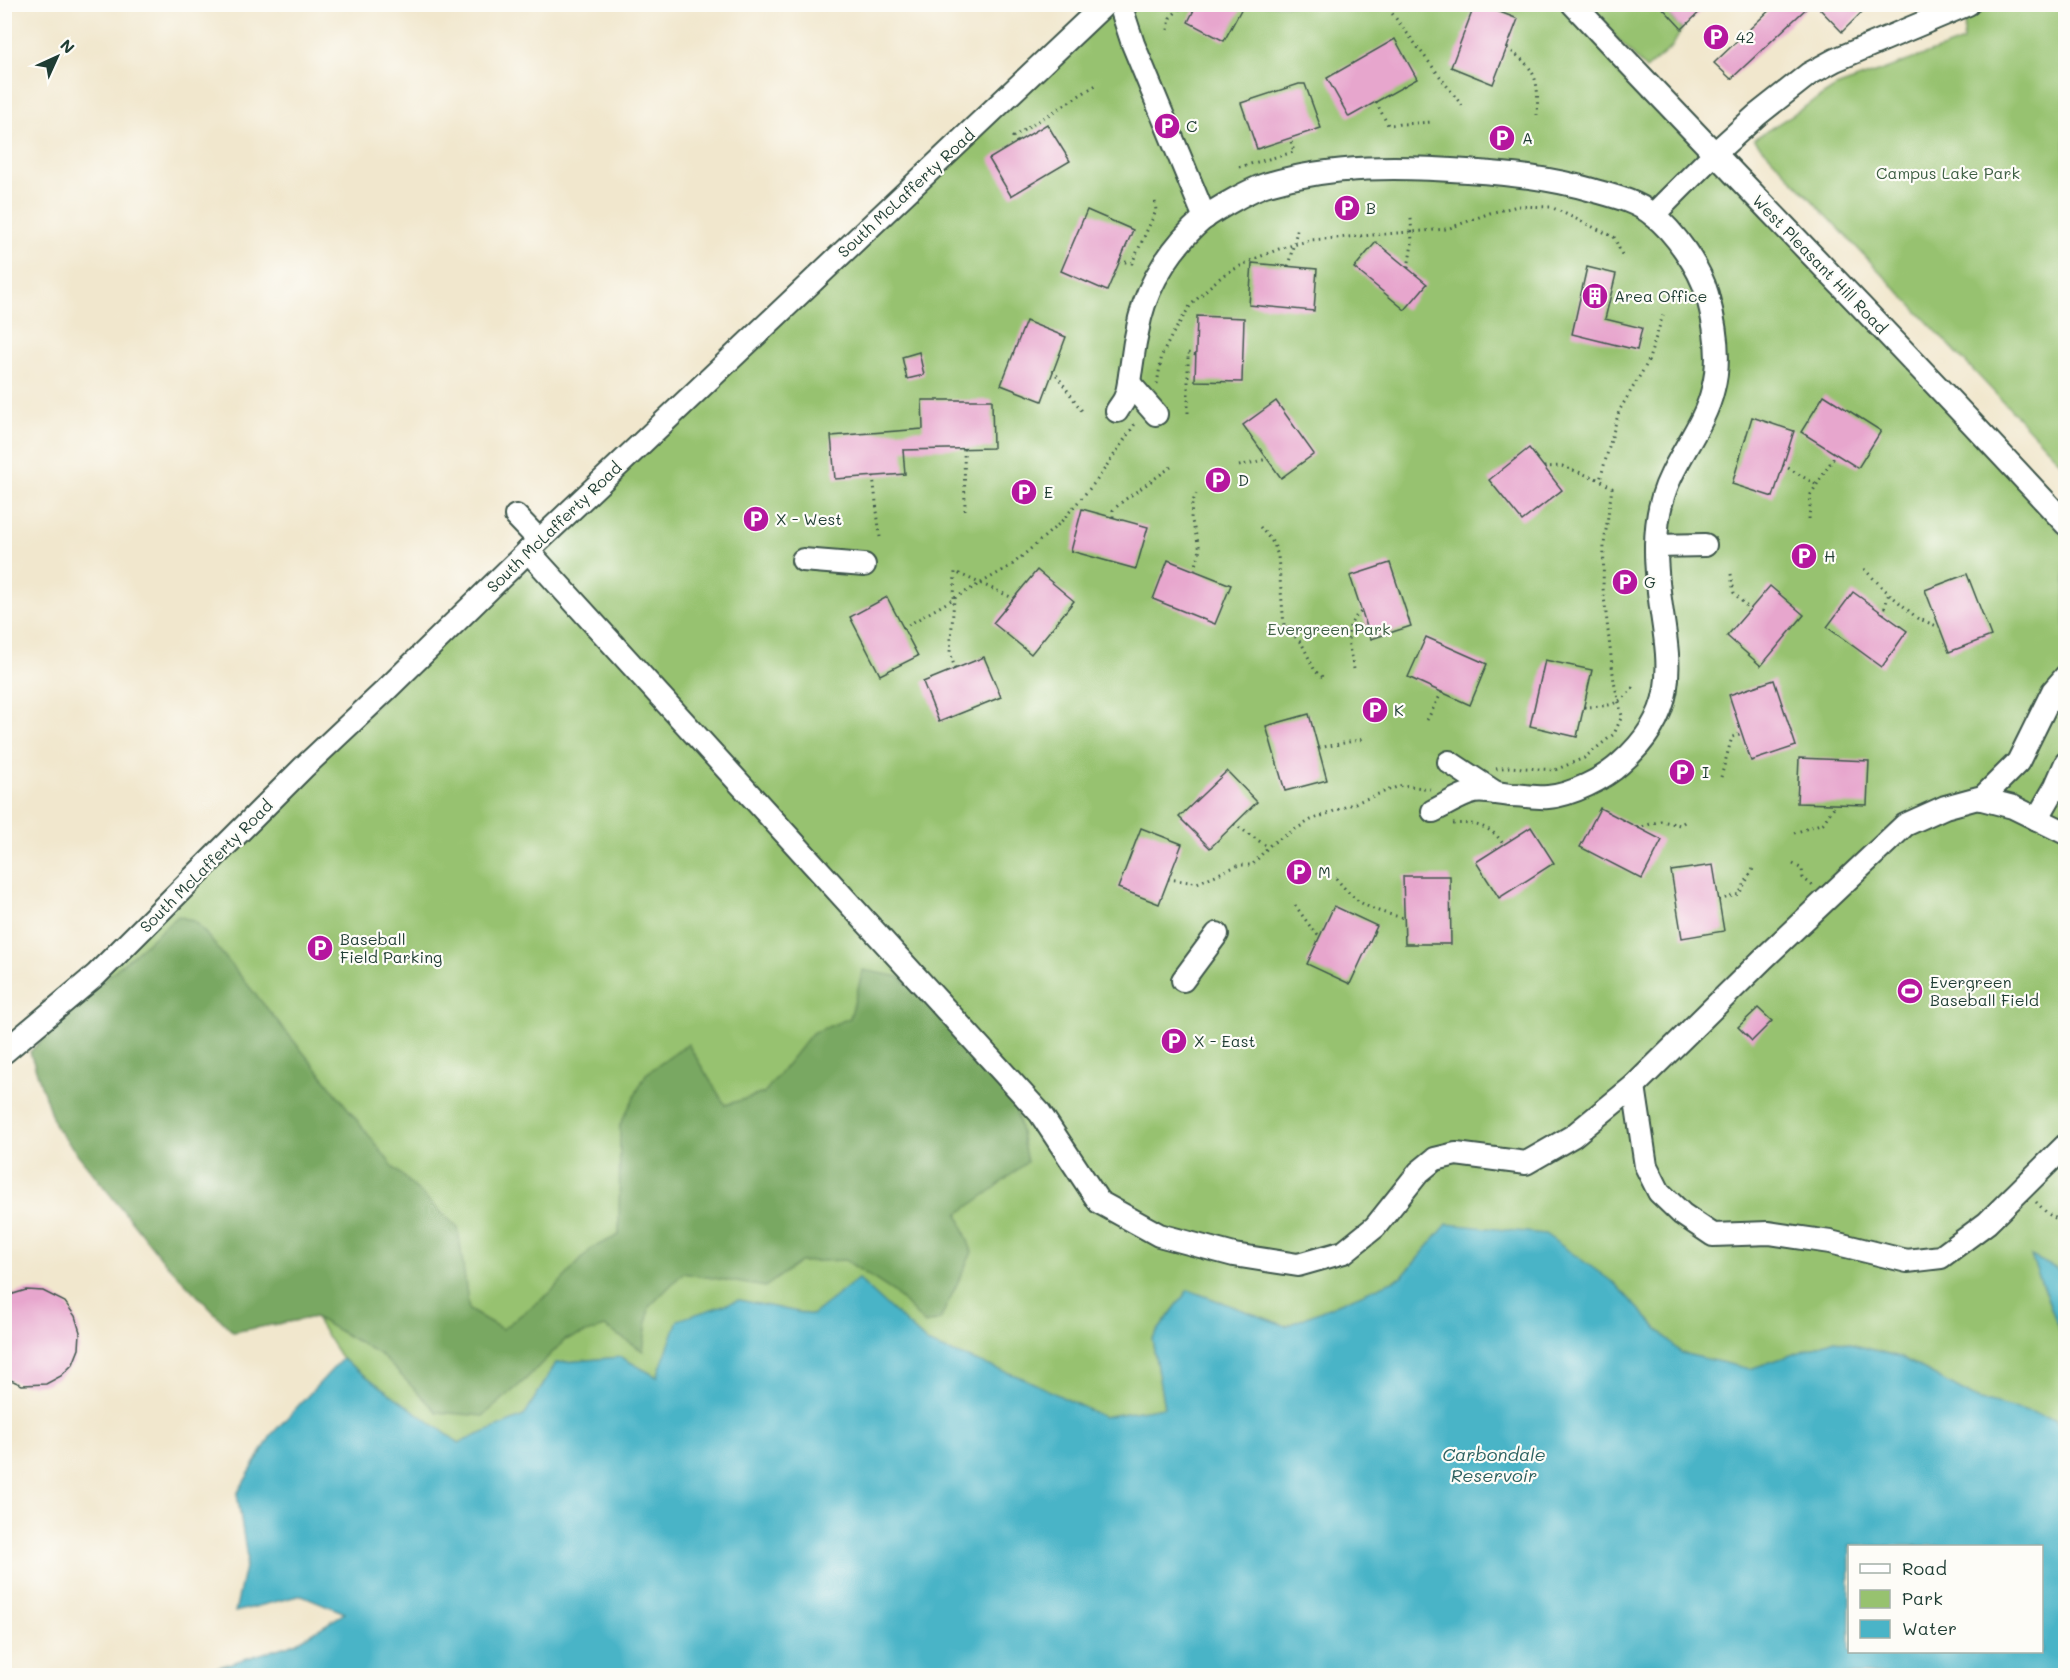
<svg xmlns="http://www.w3.org/2000/svg" width="2070" height="1680" font-family="Mali,sans-serif">
	<rect width="100%" height="100%" fill="#fdfcf7"/>
	<filter id="ink" filterUnits="userSpaceOnUse"><feTurbulence type="fractalNoise" baseFrequency=".0167" numOctaves="2"/><feDisplacementMap in="SourceGraphic" scale="12" xChannelSelector="R" yChannelSelector="G"/><feConvolveMatrix kernelMatrix="1 2 1 2 8 2 1 2 1" color-interpolation-filters="sRGB"/></filter>
	<filter id="wash" filterUnits="userSpaceOnUse"><feTurbulence type="fractalNoise" baseFrequency=".008" numOctaves="4" result="noise"/><feDisplacementMap in="SourceGraphic" scale="24" xChannelSelector="R" yChannelSelector="G"/><feGaussianBlur stdDeviation="1.35" result="paint"/><feColorMatrix in="noise" values="0 0 0 0 0 0 0 0 0 0 0 0 0 0 0 0 0 1.4 0 .05"/><feComposite in="paint" operator="in"/></filter>
	<g filter="url(#wash)">
		<rect width="100%" height="100%" fill="#f1e7cd"/>
		<!-- green -->
		<g fill="#97c26f" stroke="#5b8052" stroke-width="1.5">
			<polygon points="1105,5 1573,5 1950,398 2065,538 2065,1273 2031,1256 2065,1344 2065,1440 2055,1419 1977,1399 1900,1357 1835,1340 1750,1369 1681,1353 1614,1283 1447,1225 1402,1277 1286,1326 1188,1290 1152,1339 1164,1407 1103,1417 1025,1379 929,1344 858,1280 812,1315 739,1300 657,1377 621,1357 556,1363 524,1416 459,1443 342,1359 315,1317 233,1332 163,1260 55,1126 30,1052 162,910"/>
			<polygon points="1586,5 1667,5 1663,9 1682,29 1672,47 1646,69"/>
			<polygon points="1967,5 2065,5 2065,467 1754,139 1836,87 1963,41"/>
		</g>
		<!-- forest -->
		<polygon fill="#79a862" stroke="#4c724b" stroke-width="1.5" points="178,916 196,922 321,1074 394,1168 458,1228 469,1310 502,1329 550,1293 592,1248 619,1235 620,1125 646,1074 688,1044 725,1105 764,1093 812,1033 850,1018 863,970 900,977 946,1023 1015,1104 1027,1162 992,1190 958,1214 972,1252 940,1320 925,1324 894,1292 845,1260 800,1262 765,1287 683,1273 649,1307 643,1351 605,1327 565,1340 524,1381 483,1416 437,1412 381,1355 315,1317 233,1332 163,1260 55,1126 30,1052 73,1007"/>
		<!-- water -->
		<g fill="#4ab4c7" stroke="#34787e" stroke-width="1.5" fill-rule="evenodd">
			<path d="M1447,1224l98,10 69,49 67,70 69,16 85,-29 65,17 77,42 78,20 11,21 -1,235h-1872l103,-32 49,-30 -43,-18 -67,17 12,-54 -10,-64 35,-60 70,-75 117,84 65,-27 32,-53 65,-6 36,20 21,-57 61,-20 73,15 46,-36 71,65 96,35 78,38 61,-10 -12,-68 36,-49 98,36 116,-49zM1850,1546h192v106h-192z"/>
			<polygon points="2031,1256 2065,1273 2065,1344"/>
		</g>
		<g id="blocks">
			<!-- building -->
			<g fill="#e7a6cd">
				<polygon points="1197,4 1244,4 1224,41 1188,22"/>
				<polygon points="1475,4 1479,4 1518,19 1493,84 1451,67"/>
				<polygon points="1659,4 1708,4 1682,29"/>
				<polygon points="1776,4 1811,4 1731,79 1714,63"/>
				<polygon points="1815,4 1870,4 1842,32"/>
				<polygon points="1395,39 1417,79 1349,117 1327,78"/>
				<polygon points="1299,84 1305,84 1321,128 1257,149 1241,103"/>
				<polygon points="1047,124 1070,161 1011,196 989,159"/>
				<polygon points="1087,210 1133,230 1107,291 1061,271"/>
				<polygon points="1376,242 1427,284 1405,310 1354,268"/>
				<polygon points="1252,263 1317,269 1314,311 1249,305"/>
				<polygon points="1587,267 1616,274 1605,319 1642,328 1637,350 1572,334"/>
				<polygon points="1197,316 1244,318 1242,382 1195,381"/>
				<polygon points="1026,321 1066,337 1042,401 1001,385"/>
				<polygon points="919,352 924,375 907,379 902,357"/>
				<polygon points="1824,395 1881,431 1858,468 1801,432"/>
				<polygon points="922,400 992,400 993,448 903,450 905,474 835,479 831,436 923,429"/>
				<polygon points="1276,401 1314,454 1281,478 1243,425"/>
				<polygon points="1752,417 1794,431 1773,497 1732,484"/>
				<polygon points="1529,448 1562,490 1522,521 1489,480"/>
				<polygon points="1082,509 1148,527 1136,569 1071,551"/>
				<polygon points="1168,560 1231,585 1215,624 1153,599"/>
				<polygon points="1390,563 1411,626 1371,639 1350,576"/>
				<polygon points="1037,570 1074,601 1031,654 993,623"/>
				<polygon points="1967,574 1991,636 1949,652 1925,590"/>
				<polygon points="1770,586 1804,615 1761,666 1727,636"/>
				<polygon points="1853,592 1907,631 1882,667 1827,627"/>
				<polygon points="887,597 918,656 880,675 850,617"/>
				<polygon points="1426,637 1487,664 1470,705 1408,677"/>
				<polygon points="984,657 1001,697 939,722 923,682"/>
				<polygon points="1545,660 1592,670 1577,737 1530,726"/>
				<polygon points="1774,680 1796,746 1751,761 1729,695"/>
				<polygon points="1309,714 1327,780 1285,791 1266,726"/>
				<polygon points="1799,758 1869,761 1867,805 1797,803"/>
				<polygon points="1227,771 1257,802 1210,848 1179,817"/>
				<polygon points="1600,808 1662,840 1642,879 1580,847"/>
				<polygon points="1531,827 1554,863 1499,898 1476,862"/>
				<polygon points="1141,828 1182,844 1159,904 1118,888"/>
				<polygon points="1713,865 1724,931 1682,938 1671,871"/>
				<polygon points="1403,876 1450,876 1451,944 1405,944"/>
				<polygon points="1334,906 1377,926 1350,984 1307,964"/>
				<polygon points="1758,1008 1772,1021 1752,1041 1738,1027"/>
				<polygon points="26,1290 43,1291 65,1302 75,1316 80,1332 79,1349 73,1364 61,1376 46,1384 22,1385 4,1377 4,1299 10,1295"/>
			</g>
		</g>
	</g>
	<g filter="url(#ink)">
		<use href="#blocks" fill-opacity="0" stroke="#3e564b" stroke-width="1.5"/>
		<g fill="none" stroke-linecap="round" stroke-linejoin="round">
			<defs>
				<g id="minor">
					<polyline points="1120,4 1133,44 1205,218"/>
					<path d="M1573,4c163,174 331,344 493,520"/>
					<polyline points="1653,215 1714,154 1757,115 1809,74 1835,60 1968,4"/>
					<polyline points="1129,383 1156,414"/>
					<path d="M1117,411c2,-4 6,-8 8,-13 4,-8 4,-19 6,-29 2,-17 5,-34 9,-51 9,-37 34,-74 63,-99 13,-10 50,-31 65,-35 65,-19 133,-18 199,-13 43,3 84,7 125,19 21,6 44,11 61,25 21,16 47,53 54,79 8,29 14,66 6,95 -7,31 -29,59 -42,87 -11,22 -15,48 -15,72 -1,84 43,147 -35,215 -17,16 -50,32 -73,34 -12,1 -25,-2 -37,-2 -12,-1 -26,-5 -37,-3 -14,3 -28,13 -41,19"/>
					<polyline points="516,516 539,540"/>
					<polyline points="1656,546 1705,545"/>
					<polyline points="528,551 1040,1113 1099,1202 1159,1235 1234,1255 1298,1265 1344,1252 1375,1227 1419,1172 1435,1159 1456,1154 1526,1163 1573,1136 1634,1086 1763,959 1905,825 1945,807 1978,798 2013,807 2066,833"/>
					<polyline points="803,560 864,565"/>
					<polyline points="1449,762 1496,793"/>
					<polyline points="1981,799 2018,762 2053,691 2066,676"/>
					<polyline points="2037,819 2056,786 2066,763"/>
					<polyline points="1183,980 1217,934"/>
					<polyline points="4,1052 96,975 304,767 388,688 528,551 1105,4"/>
					<polyline points="1634,1086 1646,1166 1659,1192 1682,1214 1713,1235 1769,1233 1782,1235 1830,1242 1907,1261 1941,1257 1987,1223 2066,1145"/>
				</g>
			</defs>
			<!-- minor casing -->
			<use href="#minor" stroke="#3e564b" stroke-width="26"/>
			<!-- path -->
			<g stroke="#3e564b" stroke-width="3" stroke-dasharray="1.5 4.5" stroke-linecap="butt">
				<polyline points="1385,4 1463,107"/>
				<polyline points="1168,30 1170,18 1184,4"/>
				<path d="M1507,48c30,21 32,32 30,67"/>
				<polyline points="1376,102 1388,125 1432,122"/>
				<polyline points="1017,142 1013,137 1096,85"/>
				<polyline points="1239,167 1294,152 1290,138"/>
				<polyline points="1119,261 1132,263 1156,211 1155,201"/>
				<polyline points="1288,266 1298,227"/>
				<polyline points="1408,268 1412,244 1411,218"/>
				<polyline points="1053,370 1082,411"/>
				<polyline points="1157,384 1162,355 1172,335 1190,306 1209,287 1225,274 1254,259 1279,249 1311,240 1447,229 1490,213 1518,206 1551,207 1614,237 1623,257"/>
				<polyline points="1188,413 1188,353 1196,355"/>
				<polyline points="964,449 965,510"/>
				<polyline points="1783,465 1817,485"/>
				<polyline points="1239,466 1267,459"/>
				<polyline points="1544,467 1562,466 1600,480"/>
				<polyline points="873,476 880,537"/>
				<polyline points="1113,517 1113,510 1123,501 1171,467"/>
				<polyline points="1809,519 1811,494 1836,454"/>
				<polyline points="1260,527 1274,544 1278,556 1284,625 1302,644 1315,671 1325,679"/>
				<polyline points="1864,569 1885,590 1917,618 1939,627"/>
				<polyline points="1195,570 1200,549 1191,518 1192,504 1196,494"/>
				<polyline points="1731,574 1734,593 1750,610"/>
				<polyline points="1883,614 1889,593"/>
				<polyline points="903,628 1012,565 1060,523 1097,480 1137,421"/>
				<polyline points="955,669 950,652 954,599 955,572 1013,598"/>
				<path d="M1354,669c-5,-23 -13,-42 8,-58"/>
				<path d="M1584,707c22,-1 35,0 49,-20"/>
				<polyline points="1427,720 1442,692"/>
				<polyline points="1319,748 1364,739"/>
				<polyline points="1496,769 1509,767 1555,770 1584,758 1614,734 1622,716 1614,682 1603,588 1604,544 1612,488 1600,480 1619,411 1648,362 1664,312"/>
				<polyline points="1721,777 1732,737 1742,733"/>
				<polyline points="1234,824 1268,847"/>
				<path d="M1453,824c21,-2 39,2 50,20"/>
				<polyline points="1637,828 1661,821 1680,825 1687,820"/>
				<polyline points="1794,833 1823,823 1836,804"/>
				<polyline points="1793,864 1802,869 1803,878 1813,886"/>
				<path d="M1336,878c22,28 35,32 68,40"/>
				<polyline points="1168,879 1197,883 1239,865 1252,865 1271,844 1311,820 1402,785 1430,789"/>
				<polyline points="1719,900 1739,894 1753,869"/>
				<polyline points="1295,905 1312,929 1320,936"/>
				<polyline points="2036,1202 2048,1214 2066,1224"/>
			</g>
			<!-- minor -->
			<use href="#minor" stroke="#fff" stroke-width="22"/>
		</g>
	</g>
	<!-- icons -->
	<defs>
		<symbol id="parking-disc" viewBox="-11 -11 22 22"><circle r="9.5" fill="#b5179e" stroke="#fdfcf7"/><path d="M-3.5-5.5H1a3.5 3.5 0 0 1 0 7H-1V5.5H-3.5ZM-1-3.4V-.6H.8a1.4 1.4 0 0 0 0-2.8Z" fill="#fff"/></symbol>
		<symbol id="building-disc" viewBox="-11 -11 22 22"><circle r="9.5" fill="#b5179e" stroke="#fdfcf7"/><path d="M-4-6H4V6H1V3H-1V6H-4ZM-2.5-4.3h1.7v1.8h-1.7ZM.8-4.3h1.7v1.8H.8ZM-2.5-1h1.7V.8h-1.7ZM.8-1h1.7V.8H.8Z" fill="#fff"/></symbol>
		<symbol id="stadium-disc" viewBox="-11 -11 22 22"><circle r="9.5" fill="#b5179e" stroke="#fdfcf7"/><path d="M0-5a6.5 5 0 1 0 0 10a6.5 5 0 1 0 0-10ZM-3.5-1.8h7v3.6h-7Z" fill="#fff"/></symbol>
	</defs>
	<g fill-rule="evenodd">
		<use href="#parking-disc" x="1701" y="22" width="30" height="30"/>
		<use href="#parking-disc" x="1152" y="111" width="30" height="30"/>
		<use href="#parking-disc" x="1487" y="123" width="30" height="30"/>
		<use href="#parking-disc" x="1332" y="193" width="30" height="30"/>
		<use href="#building-disc" x="1580" y="281" width="30" height="30"/>
		<use href="#parking-disc" x="1203" y="465" width="30" height="30"/>
		<use href="#parking-disc" x="1009" y="477" width="30" height="30"/>
		<use href="#parking-disc" x="741" y="504" width="30" height="30"/>
		<use href="#parking-disc" x="1789" y="541" width="30" height="30"/>
		<use href="#parking-disc" x="1610" y="567" width="30" height="30"/>
		<use href="#parking-disc" x="1360" y="695" width="30" height="30"/>
		<use href="#parking-disc" x="1667" y="757" width="30" height="30"/>
		<use href="#parking-disc" x="1284" y="857" width="30" height="30"/>
		<use href="#parking-disc" x="305" y="933" width="30" height="30"/>
		<use href="#stadium-disc" x="1895" y="976" width="30" height="30"/>
		<use href="#parking-disc" x="1159" y="1026" width="30" height="30"/>
	</g>
	<g text-anchor="middle" stroke-width="4.5" stroke-linejoin="round" paint-order="stroke">
		<!-- poi labels -->
		<g font-size="16" fill="#1f3d34" stroke="#fdfcf7" text-anchor="start">
			<text x="1736" y="43">42</text>
			<text x="1186" y="132">C</text>
			<text x="1522" y="144">A</text>
			<text x="1366" y="214">B</text>
			<text x="1614" y="302">Area Office</text>
			<text x="1238" y="486">D</text>
			<text x="1044" y="498">E</text>
			<text x="776" y="525">X - West</text>
			<text x="1824" y="562">H</text>
			<text x="1644" y="588">G</text>
			<text x="1394" y="716">K</text>
			<text x="1702" y="778">I</text>
			<text x="1318" y="878">M</text>
			<text x="340" y="945">Baseball<tspan x="340" dy="18">Field Parking</tspan></text>
			<text x="1930" y="988">Evergreen<tspan x="1930" dy="18">Baseball Field</tspan></text>
			<text x="1194" y="1047">X - East</text>
		</g>
		<!-- park labels -->
		<g font-size="16" fill="#3d5e43" stroke="#fdfcf7">
			<text x="1948" y="179">Campus Lake Park</text>
			<text x="1329" y="635">Evergreen Park</text>
		</g>
		<!-- street labels -->
		<g font-size="16" fill="#1f3d34" stroke="#fdfcf7">
			<text transform="translate(906 193) rotate(-43)" y="6">South McLafferty Road</text>
			<text transform="translate(1820 264) rotate(46)" y="6">West Pleasant Hill Road</text>
			<text transform="translate(554 527) rotate(-44)" y="6">South McLafferty Road</text>
			<text transform="translate(206 866) rotate(-45)" y="6">South McLafferty Road</text>
		</g>
		<!-- water labels -->
		<g font-size="18" font-style="italic" fill="#2c6160" stroke="#fdfcf7">
			<text x="1494" y="1461">Carbondale<tspan x="1494" dy="21">Reservoir</tspan></text>
		</g>
	</g>
	<!-- margin -->
	<rect width="2070" height="1680" fill="none" stroke="#fdfcf7" stroke-width="24"/>
	<!-- legend -->
	<rect x="1848" y="1545" width="195" height="108" fill="#fdfcf7" stroke="#a4b0a9" stroke-width="1.5"/>
	<rect x="1860" y="1564" width="30" height="9" fill="#ffffff" stroke="#a4b0a9" stroke-width="1.5"/>
	<text x="1902" y="1575" font-size="18" fill="#1f3d34">Road</text>
	<rect x="1860" y="1590" width="30" height="18" fill="#97c26f" stroke="#a4b0a9" stroke-width="1.5"/>
	<text x="1902" y="1605" font-size="18" fill="#1f3d34">Park</text>
	<rect x="1860" y="1620" width="30" height="18" fill="#4ab4c7" stroke="#a4b0a9" stroke-width="1.5"/>
	<text x="1902" y="1635" font-size="18" fill="#1f3d34">Water</text>
	<!-- north arrow -->
	<g transform="translate(57 57) rotate(45)" stroke="#fdfcf7" stroke-width="4.5" paint-order="stroke">
	<path d="M0-4.5L10 22L0 15L-10 22Z" fill="#1f3d34"/>
	<text y="-9" font-size="16" font-weight="bold" text-anchor="middle" fill="#1f3d34">N</text>
	</g>
</svg>
